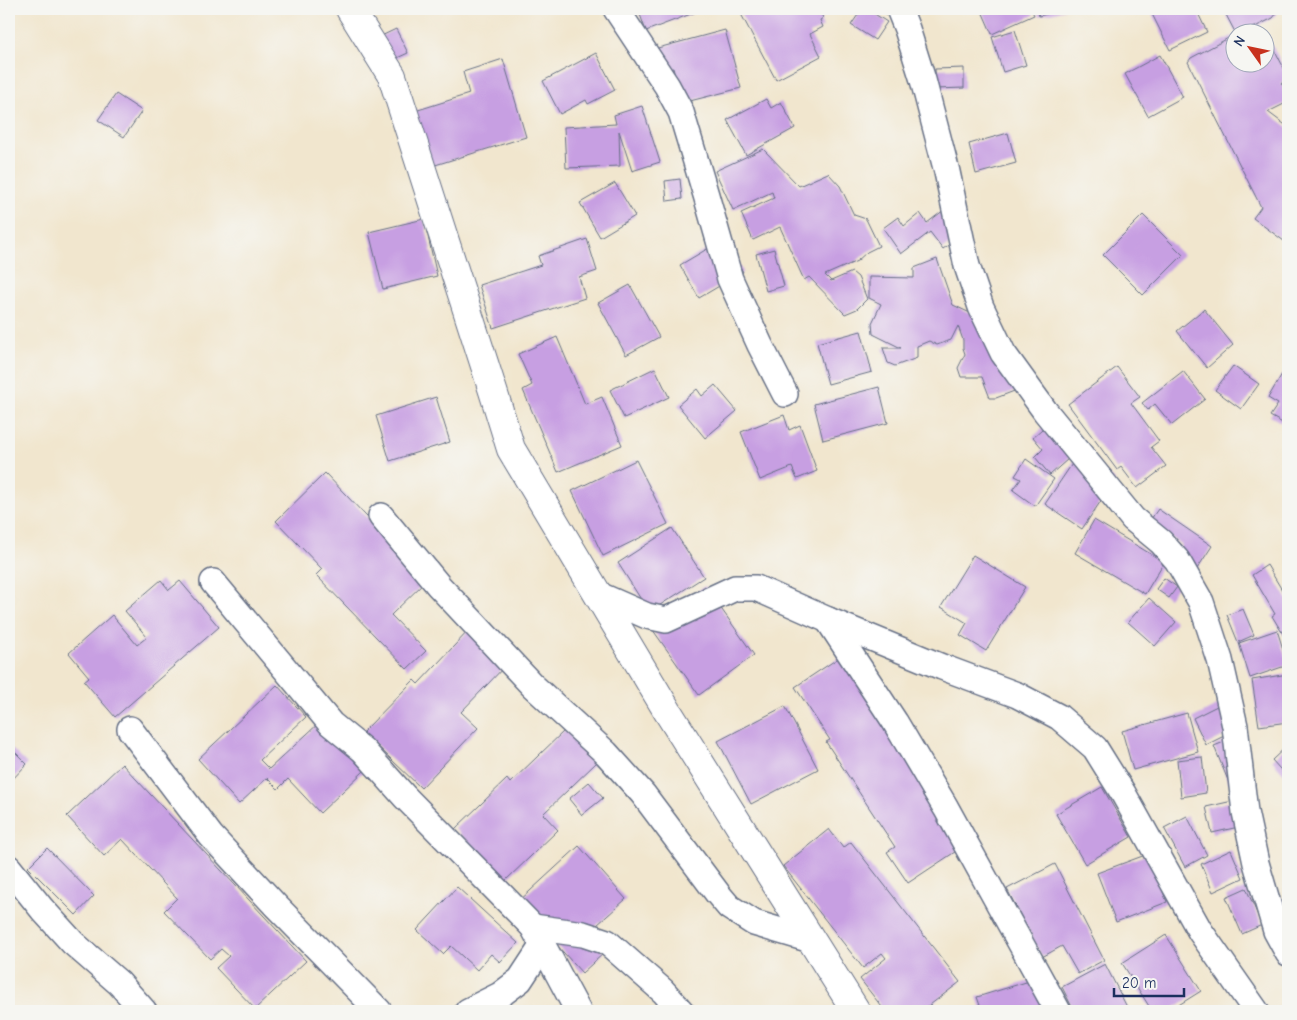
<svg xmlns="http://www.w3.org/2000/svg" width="1297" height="1020" font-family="'Comic Neue',sans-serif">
	<rect width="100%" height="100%" fill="#f6f6f2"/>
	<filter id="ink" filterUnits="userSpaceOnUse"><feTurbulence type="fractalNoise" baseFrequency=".02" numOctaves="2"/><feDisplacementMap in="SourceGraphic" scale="10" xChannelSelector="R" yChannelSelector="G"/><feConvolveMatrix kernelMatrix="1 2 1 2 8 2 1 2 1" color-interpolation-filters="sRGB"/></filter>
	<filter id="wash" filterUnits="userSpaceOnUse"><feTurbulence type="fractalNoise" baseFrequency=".0096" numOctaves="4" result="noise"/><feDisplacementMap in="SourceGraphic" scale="20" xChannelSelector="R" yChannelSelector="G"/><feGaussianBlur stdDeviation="1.12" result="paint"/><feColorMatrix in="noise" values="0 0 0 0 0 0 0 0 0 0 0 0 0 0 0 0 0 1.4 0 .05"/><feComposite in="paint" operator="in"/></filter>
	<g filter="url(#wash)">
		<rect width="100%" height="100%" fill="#f1e6ce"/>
		<g id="blocks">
			<!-- building -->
			<g fill="#c79fe2">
				<polygon points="638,9 704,9 646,31"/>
				<polygon points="751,9 819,9 823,18 820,20 823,27 810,34 821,56 776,80 741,14"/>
				<polygon points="862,9 867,9 887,22 875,40 851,25"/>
				<polygon points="981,9 1031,9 1034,15 992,34"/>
				<polygon points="1037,9 1066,9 1039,16"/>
				<polygon points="1152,9 1196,9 1207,32 1170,50 1150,10"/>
				<polygon points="1223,9 1280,9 1273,18 1253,28 1258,32 1235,32"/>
				<polygon points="396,29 408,53 384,64 373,40"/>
				<polygon points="725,30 741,88 682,103 673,68 659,71 654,49"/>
				<polygon points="1015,30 1026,65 1003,72 992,37"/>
				<polygon points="1234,35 1234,62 1264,62 1264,37 1270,41 1288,76 1281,84 1288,89 1288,102 1268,112 1288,127 1288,244 1253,218 1261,207 1188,62 1191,58"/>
				<polygon points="596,53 615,90 588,104 586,100 560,114 543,81"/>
				<polygon points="1160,55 1183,97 1148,116 1125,74"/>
				<polygon points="503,59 526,137 432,166 415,111 469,94 463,72"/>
				<polygon points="964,68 964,88 936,89 935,69"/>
				<polygon points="116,94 142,111 124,137 98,120"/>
				<polygon points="766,99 771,108 781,102 795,128 746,155 727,120"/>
				<polygon points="642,106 660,162 632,171 619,131 620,166 566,168 564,127 616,124 614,115"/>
				<polygon points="1008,133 1016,163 976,174 969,144"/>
				<polygon points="763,149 799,186 828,173 840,186 854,215 866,219 879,246 867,252 857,261 825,275 831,281 852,272 858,277 867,299 857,309 845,314 809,277 804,280 780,227 753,240 741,213 774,198 772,192 733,210 715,171"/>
				<polygon points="680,179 682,199 667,201 665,181"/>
				<polygon points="615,183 635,216 600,237 580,203"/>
				<polygon points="944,210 962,235 943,249 930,232 901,254 883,228 898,217 904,226 920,213 927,223"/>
				<polygon points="1143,215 1183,255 1143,295 1103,255"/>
				<polygon points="424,219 437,276 383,289 369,232"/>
				<polygon points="587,239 597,271 579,277 585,298 493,328 479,285 541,265 538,256"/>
				<polygon points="724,239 743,272 699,298 680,265"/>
				<polygon points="774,249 784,286 766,291 756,254"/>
				<polygon points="937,259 953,305 983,319 1017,390 996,398 990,398 982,377 961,377 958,368 965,354 963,348 963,340 958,326 951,340 937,345 929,341 917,346 917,358 895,366 888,363 883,348 901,348 873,334 872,323 881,304 869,298 869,277 914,278 914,268"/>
				<polygon points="630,285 659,337 626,355 598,303"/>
				<polygon points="1204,309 1233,345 1207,368 1177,331"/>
				<polygon points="861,331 872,372 828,384 817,343"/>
				<polygon points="557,337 585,404 602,397 622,445 558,472 523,390 532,385 518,354"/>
				<polygon points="1233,366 1259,384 1241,409 1215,390"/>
				<polygon points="1117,367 1140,397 1131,403 1159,441 1151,447 1166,466 1137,488 1121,467 1117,470 1068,404"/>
				<polygon points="655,368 669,397 624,418 610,390"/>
				<polygon points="1183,371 1205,399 1172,425 1155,404 1148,410 1142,403"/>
				<polygon points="1282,374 1288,378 1288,426 1270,416 1278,404 1268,398"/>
				<polygon points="715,385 737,411 705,438 678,405 697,389 702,396"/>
				<polygon points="879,387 888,423 823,440 814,404"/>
				<polygon points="436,397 450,442 390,461 376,416"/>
				<polygon points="784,415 789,430 800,425 817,471 797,479 792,467 760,480 741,432"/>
				<polygon points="1051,421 1077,451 1050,475 1035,457 1043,449 1033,437"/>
				<polygon points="1078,455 1115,480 1082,529 1045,504"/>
				<polygon points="1026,459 1054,479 1035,506 1013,490 1021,479 1015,476"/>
				<polygon points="636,460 668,524 603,556 572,491"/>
				<polygon points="325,473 427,580 391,615 426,651 407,669 316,575 322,569 276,521"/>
				<polygon points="1158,509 1212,546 1197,569 1176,554 1182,545 1149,522"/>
				<polygon points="1094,520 1164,562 1145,594 1075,553"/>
				<polygon points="672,528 704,577 649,612 618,563"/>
				<polygon points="973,555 1025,587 986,651 960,635 967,623 941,607"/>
				<polygon points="1267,565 1288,600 1288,638 1286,639 1272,616 1275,614 1252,575"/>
				<polygon points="1164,578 1177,587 1169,598 1156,589"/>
				<polygon points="161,580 169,590 180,581 219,627 115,717 84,681 89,677 69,653 112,615 137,645 147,637 125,611"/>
				<polygon points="705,586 754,655 699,695 650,626"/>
				<polygon points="1149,598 1176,622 1155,646 1128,622"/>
				<polygon points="1243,609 1254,635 1238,642 1227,615"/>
				<polygon points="471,628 508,663 461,712 478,728 421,788 363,732 414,680 418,684"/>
				<polygon points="1277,630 1288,665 1250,678 1239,643"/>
				<polygon points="852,649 970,842 908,883 887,852 895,847 826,742 830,740 795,687"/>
				<polygon points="1288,674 1288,722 1259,726 1252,680"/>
				<polygon points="277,685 306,717 260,760 269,769 319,723 364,771 320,813 288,779 278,789 267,778 239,804 198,759"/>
				<polygon points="1221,704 1234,731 1206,745 1193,718"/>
				<polygon points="785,706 818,769 751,804 718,741"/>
				<polygon points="1187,713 1198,752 1133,770 1122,731"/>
				<polygon points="565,730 597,762 543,814 558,830 505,881 455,829 507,779 510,783"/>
				<polygon points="1229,740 1243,777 1229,783 1214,746"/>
				<polygon points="1288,745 1288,778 1272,760"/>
				<polygon points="9,746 27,764 9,783"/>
				<polygon points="1202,757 1206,793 1181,797 1177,760"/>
				<polygon points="122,764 306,961 255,1009 216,968 229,956 221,949 210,959 164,911 177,898 122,839 104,856 67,816"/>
				<polygon points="589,782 603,798 582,815 569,799"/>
				<polygon points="1102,787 1131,837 1085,864 1056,814"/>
				<polygon points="1237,800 1243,826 1212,833 1206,807"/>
				<polygon points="1187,816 1207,855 1185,867 1164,828"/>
				<polygon points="829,829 843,848 851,842 960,982 922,1011 885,1011 860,979 886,958 882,953 863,968 783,866"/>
				<polygon points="579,846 626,899 587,934 604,953 582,973 518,902"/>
				<polygon points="47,848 94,896 76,915 28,867"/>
				<polygon points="1231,850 1243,878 1213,892 1201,864"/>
				<polygon points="1148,854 1167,902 1116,922 1097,873"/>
				<polygon points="1055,864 1104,960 1078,974 1062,946 1042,957 1007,889"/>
				<polygon points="457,887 518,943 500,962 491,954 477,970 451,946 443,954 417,930"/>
				<polygon points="1246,888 1262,925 1242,934 1226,897"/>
				<polygon points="1166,935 1201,991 1169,1011 1152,1011 1122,963"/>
				<polygon points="1105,964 1129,1011 1074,1011 1062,987"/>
				<polygon points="1036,979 1045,1011 982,1011 977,997"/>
			</g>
		</g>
	</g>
	<g filter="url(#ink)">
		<use href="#blocks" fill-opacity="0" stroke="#666f85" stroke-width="1"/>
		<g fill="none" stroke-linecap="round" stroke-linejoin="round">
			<defs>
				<g id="minor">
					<polyline points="616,9 667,86 681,112 706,195 730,279 760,345 785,394"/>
					<polyline points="899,9 907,29 923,80 947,172 967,266 981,307 1003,353 1045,411 1133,519 1161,542 1177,560 1201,602 1220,660 1235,726 1245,812 1256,863 1276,931 1288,953"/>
					<polyline points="381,516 439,586 532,685 606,753 643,794 718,894 729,907 754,923 811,940"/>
					<polyline points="213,582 331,724 363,750 405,797 533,927 578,1011"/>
					<polyline points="597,594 647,616 666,620 735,588 756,588 828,620 942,667 1017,695 1059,717 1095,748 1123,793 1200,931 1256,1011"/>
					<polyline points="828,620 895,722 946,808 1058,1011"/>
					<polyline points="130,729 211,836 277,907 379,1011"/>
					<polyline points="9,868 42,909 73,943 119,983 144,1011"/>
					<polyline points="533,927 583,934 607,942 663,991 681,1011"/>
					<polyline points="468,1011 500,995 520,980 543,945"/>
				</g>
				<polyline id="secondary" points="350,9 392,76 493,391 511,449 668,712 856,1011"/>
			</defs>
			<!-- minor casing -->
			<use href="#minor" stroke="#666f85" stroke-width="28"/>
			<!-- secondary casing -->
			<use href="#secondary" stroke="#666f85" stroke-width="30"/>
			<!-- minor -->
			<use href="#minor" stroke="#fff" stroke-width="25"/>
			<!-- secondary -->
			<use href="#secondary" stroke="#fff" stroke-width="28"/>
		</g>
	</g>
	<!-- margin -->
	<rect width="1297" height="1020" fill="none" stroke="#f6f6f2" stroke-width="30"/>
	<!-- north arrow -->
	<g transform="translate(1250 48) rotate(303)"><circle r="24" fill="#f6f6f2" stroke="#9ea6b7"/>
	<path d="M0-4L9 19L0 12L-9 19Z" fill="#c8321e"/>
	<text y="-8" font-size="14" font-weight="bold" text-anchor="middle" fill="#1b2f5e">N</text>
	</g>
	<!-- scale -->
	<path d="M1114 988v8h70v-8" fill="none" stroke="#1b2f5e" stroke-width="2.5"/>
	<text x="1122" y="988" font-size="15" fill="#1b2f5e" stroke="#f6f6f2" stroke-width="4" paint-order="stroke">20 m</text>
</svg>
